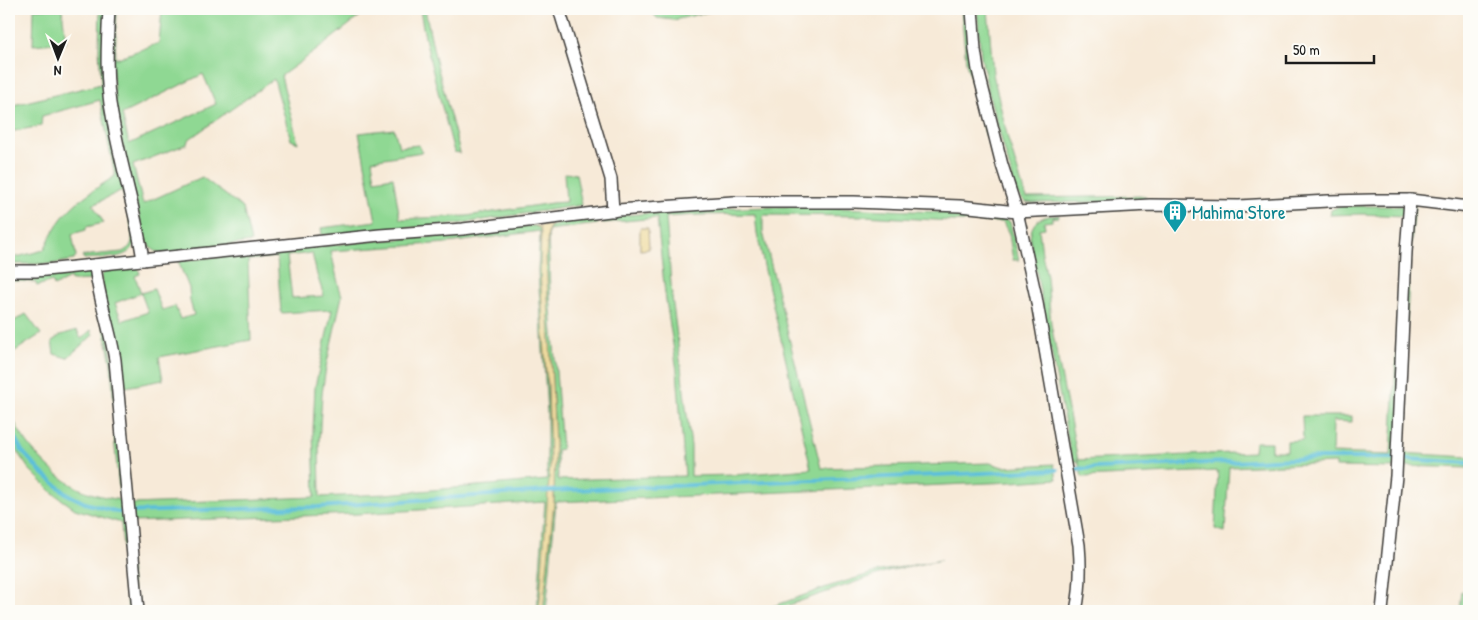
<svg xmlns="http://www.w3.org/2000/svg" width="1478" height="620" font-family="'Patrick Hand',sans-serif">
	<rect width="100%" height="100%" fill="#fdfcf7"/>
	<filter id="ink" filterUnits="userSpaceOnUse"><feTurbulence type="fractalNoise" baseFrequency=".02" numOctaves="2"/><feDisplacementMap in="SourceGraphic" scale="10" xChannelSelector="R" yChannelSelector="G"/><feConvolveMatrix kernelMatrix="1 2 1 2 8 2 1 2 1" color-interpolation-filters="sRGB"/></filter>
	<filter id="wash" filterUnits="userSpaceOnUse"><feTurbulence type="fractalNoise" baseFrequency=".0096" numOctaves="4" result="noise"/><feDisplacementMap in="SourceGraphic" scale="20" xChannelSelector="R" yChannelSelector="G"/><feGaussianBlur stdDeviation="1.12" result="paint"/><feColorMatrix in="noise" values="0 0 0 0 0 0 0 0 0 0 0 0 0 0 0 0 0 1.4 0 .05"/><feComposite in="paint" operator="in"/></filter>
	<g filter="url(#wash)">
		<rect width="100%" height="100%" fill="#f7ead8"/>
		<!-- green -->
		<g fill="#8fd893" stroke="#567a58" fill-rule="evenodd">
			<polygon points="34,9 62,9 66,42 33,45"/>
			<path d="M100,9h6l-2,39 32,193c-6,21 -34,16 -52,18l-2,-3 40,-4c5,-3 9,-5 10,-11 2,-11 -7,-40 -10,-51l-29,15 11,18 -18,4v3l-14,4 4,22 -2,4 -23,4h-42v-5l35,-9c4,-8 8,-17 13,-25 14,-22 37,-35 58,-49l-15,-76 -58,16 -1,10 -32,6v-26l92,-22 -2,-36z"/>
			<path d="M115,9h2l-2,50 44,-16 3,-34h207l-52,41 -36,26 17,67 -7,-3 -17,-61 -86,61 -1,4 -54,21 10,39 59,-27 41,31 8,34 -84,12c-11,-1 -17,-5 -22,-14 -11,-48 -27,-102 -31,-151 -3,-26 -1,-53 1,-80zM203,74l13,30 -87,40 -7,-30z"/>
			<path d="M420,9h5l10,48 25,96 -6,-1c-12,-47 -27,-95 -34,-143z"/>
			<polygon points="649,9 681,9 683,13 703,9 721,9 674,20 657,18"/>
			<polygon points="961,9 967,9 972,65 990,137 986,136 966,62"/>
			<polygon points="977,9 988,9 993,74 1008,139 1026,198 1146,196 1142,201 1032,203 1025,202 1017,194 990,99 981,57"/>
			<polygon points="394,129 399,147 419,145 422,152 372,160 375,180 393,177 400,219 467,216 552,203 566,202 564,173 576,174 582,205 457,224 322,235 321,228 376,221 359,133"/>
			<path d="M798,206l183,8 17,3 12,5 9,38h-6l-4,-26 -6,-12 -51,-1 -88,-5 -101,-1v17l58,236 169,-5 13,4 51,-3 3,15 -45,3 -456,20 -10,109h-3l11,-109 1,-59 -9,-185 2,-28c7,-11 32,-9 44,-10h5l1,4 -50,6 2,65 12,154 -5,1 1,30 127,-4 -8,-106 -12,-76 -8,-76 -54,5 3,-5 11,-2 67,-6zM755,214l2,19 9,42 45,194 -77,6 -43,1v-30l-19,-149 -6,-80 31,-2z"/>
			<path d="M1339,206h76l-5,47 -9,200 68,4v11l-69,-2 -1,2 -63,-1v-4l-107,4 -4,65 -10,-3 3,-58 -136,6 -4,-16h-6l-42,-223c2,-19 12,-22 29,-23v2l-7,1v3l-8,1 1,6 -6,1 3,25 5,23 4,47 27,136 176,-8 1,-10h16v9h16v-10l16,-1 -1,-24h50v6l-19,-1 -1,32 59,2 12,-239 -41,-2 -32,1 1,-5z"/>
			<path d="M517,226h18l5,2 1,5c-2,78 9,154 9,231 0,49 -8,98 -11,147h-2l8,-109 -188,12 -225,8v-18l183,-7 -2,-66 2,-44 17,-77 -51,3 -4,-56 -29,3 3,80 -92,17 4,23 -42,8 -20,-111c5,-12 23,-9 35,-10l2,1 2,6 -5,2 6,17 13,-4 8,21 13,-4 5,13 14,-4 -4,-14 -1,-13 -11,-27 183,-19 78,-6zM540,231l-2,40 9,142v67l-162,14 -65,3 -1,-54 3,-49 4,-27 16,-71 -4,-13 -7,-32 117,-8zM312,253l5,22 7,21 -32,2 -5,-42zM141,293l7,19 -26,9 -7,-18z"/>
			<path d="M85,271l7,2 2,3 12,47 7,40 10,138 12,110h-7l-7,-88 -46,-14 -22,-16 -24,-24 -20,-29v-31c11,31 38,62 67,78 13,7 29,10 44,13l-6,-64h2l-5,-73 -7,-36 -12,-47 -21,1 -1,-3 -16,8 -2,-5 -15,5 -2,-4 -22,-1v-4h13z"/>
			<polygon points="26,314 41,334 9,355 9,324"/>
			<polygon points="77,330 81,339 91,330 93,335 67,358 54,354 52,341 61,335"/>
			<polygon points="941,560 888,571 783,607 783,611 779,611 778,608 771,611 760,611 827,587 880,571"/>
			<polygon points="1462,591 1469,591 1469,611 1460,611"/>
		</g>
		<!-- sand -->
		<g fill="#eeda9e" stroke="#857b5d">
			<polygon points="552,224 548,230 546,258 555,443 554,502 543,611 539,611 550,466 548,383 546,373 540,270 541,233 540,228 535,226"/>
			<polygon points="640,228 648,228 649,249 640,250"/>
		</g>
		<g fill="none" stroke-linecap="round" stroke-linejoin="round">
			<!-- stream -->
			<g stroke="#5cbfda" stroke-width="4">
				<polyline points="9,427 22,451 41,472 67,494 85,503 118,512 318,507 547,491 1057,470"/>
				<polyline points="1074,469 1320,458 1390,458 1469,463"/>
			</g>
		</g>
	</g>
	<g filter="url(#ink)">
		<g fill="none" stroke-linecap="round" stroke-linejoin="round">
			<defs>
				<g id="street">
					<path d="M109,9c-2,35 -4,72 3,106 8,49 24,96 31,145"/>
					<polyline points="559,9 611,179 613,211"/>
					<path d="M972,9l3,41 3,20 24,95 15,47 19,85 43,248c2,23 2,43 -3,66"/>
					<path d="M95,265c3,32 15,63 20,95l23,251"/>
					<polyline points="9,271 36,271 380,235 463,229 618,210 733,202 854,202 960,206 1017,212 1150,205 1239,206 1328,201 1374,200 1410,200 1469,207"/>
					<polyline points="1382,611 1396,476 1406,252 1410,200"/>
				</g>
			</defs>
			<!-- street casing -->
			<use href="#street" stroke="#3d3b38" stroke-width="14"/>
			<!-- street -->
			<use href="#street" stroke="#fff" stroke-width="11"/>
		</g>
	</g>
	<!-- icons -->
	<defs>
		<symbol id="building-pin" viewBox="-11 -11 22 30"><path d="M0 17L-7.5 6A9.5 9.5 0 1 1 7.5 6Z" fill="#0f9aa8" stroke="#fdfcf7"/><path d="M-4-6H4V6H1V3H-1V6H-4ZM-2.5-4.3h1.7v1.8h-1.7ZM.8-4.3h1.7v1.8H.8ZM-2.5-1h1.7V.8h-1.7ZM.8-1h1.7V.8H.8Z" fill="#fff"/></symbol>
	</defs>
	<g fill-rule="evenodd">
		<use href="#building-pin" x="1161" y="198" width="28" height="38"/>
	</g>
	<g text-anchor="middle" stroke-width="4" stroke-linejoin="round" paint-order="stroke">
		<!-- culture labels -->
		<g font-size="19" fill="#0d838f" stroke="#fdfcf7" text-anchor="start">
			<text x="1192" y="219">Mahima Store</text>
		</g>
	</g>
	<!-- margin -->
	<rect width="1478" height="620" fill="none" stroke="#fdfcf7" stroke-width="30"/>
	<!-- north arrow -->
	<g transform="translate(58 58) rotate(181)" stroke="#fdfcf7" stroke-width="4" paint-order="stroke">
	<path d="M0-4L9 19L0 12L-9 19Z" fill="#1c1c1c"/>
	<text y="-8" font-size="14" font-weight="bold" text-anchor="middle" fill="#1c1c1c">N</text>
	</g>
	<!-- scale -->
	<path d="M1286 55v8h88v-8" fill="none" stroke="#1c1c1c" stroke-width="2.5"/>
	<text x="1293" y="55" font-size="15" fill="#1c1c1c" stroke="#fdfcf7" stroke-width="4" paint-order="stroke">50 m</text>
</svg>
